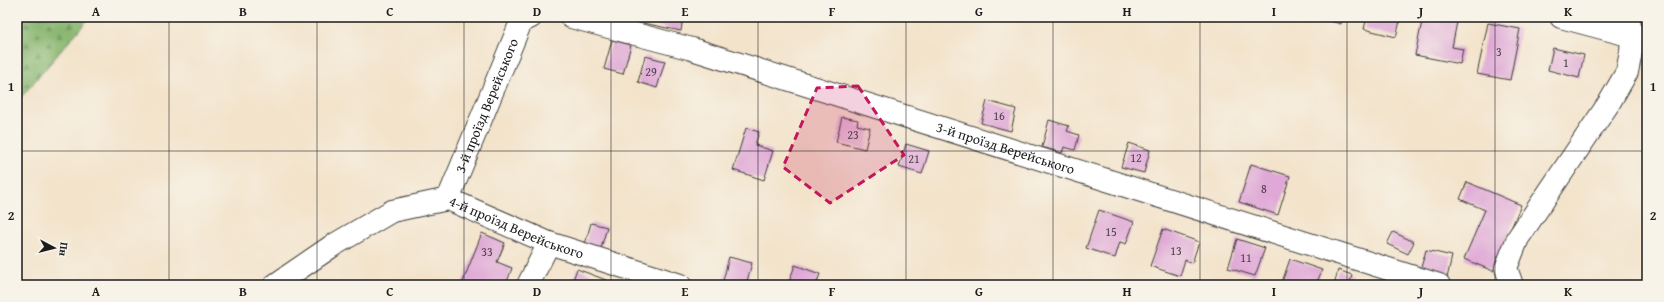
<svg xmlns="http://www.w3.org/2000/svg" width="1664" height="302" font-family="'Gentium Book Plus',serif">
	<defs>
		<pattern id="forest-firs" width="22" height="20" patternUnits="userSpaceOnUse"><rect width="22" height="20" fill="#87b66e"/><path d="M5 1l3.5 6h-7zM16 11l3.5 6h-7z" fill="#6e935a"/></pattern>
	</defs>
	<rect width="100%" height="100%" fill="#f7f3e8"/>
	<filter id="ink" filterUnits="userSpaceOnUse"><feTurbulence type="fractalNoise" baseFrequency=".025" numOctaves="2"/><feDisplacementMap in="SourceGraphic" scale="8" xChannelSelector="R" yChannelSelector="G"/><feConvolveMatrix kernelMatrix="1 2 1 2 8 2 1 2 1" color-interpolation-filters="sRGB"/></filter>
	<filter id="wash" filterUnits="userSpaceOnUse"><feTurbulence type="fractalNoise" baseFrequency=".012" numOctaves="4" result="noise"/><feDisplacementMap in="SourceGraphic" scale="16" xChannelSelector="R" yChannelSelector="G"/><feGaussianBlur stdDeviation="0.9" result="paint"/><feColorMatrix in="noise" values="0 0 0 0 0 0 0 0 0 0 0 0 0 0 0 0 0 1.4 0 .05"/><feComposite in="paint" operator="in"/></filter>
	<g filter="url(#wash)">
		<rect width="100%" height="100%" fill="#f3e3cb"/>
		<!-- forest -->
		<polygon fill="url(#forest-firs)" stroke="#526945" points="17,17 90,17 17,102"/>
		<g id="blocks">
			<!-- building -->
			<g fill="#dfa8d6">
				<polygon points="644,17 683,17 681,31 643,23"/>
				<polygon points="1315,17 1342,17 1341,24"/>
				<polygon points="1367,17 1401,17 1396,37 1364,29"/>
				<polygon points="1423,17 1458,17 1452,47 1463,49 1460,64 1415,55"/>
				<polygon points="1488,23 1520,29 1510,80 1477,74"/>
				<polygon points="612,40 631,45 623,74 604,69"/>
				<polygon points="1553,48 1584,55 1579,78 1548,70"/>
				<polygon points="645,56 665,61 657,88 638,82"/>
				<polygon points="987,101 1016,109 1011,131 981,123"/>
				<polygon points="842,117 858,120 857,125 870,128 865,149 836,142"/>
				<polygon points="1049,120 1069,126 1067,131 1079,135 1075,150 1064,147 1062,153 1042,147"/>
				<polygon points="746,128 759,132 755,145 773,151 764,180 733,170"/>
				<polygon points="1129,143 1150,150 1144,173 1121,167"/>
				<polygon points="906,144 929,151 922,174 899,167"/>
				<polygon points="1251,164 1290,176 1278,215 1239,202"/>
				<polygon points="1467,182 1521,205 1493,271 1464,259 1485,210 1460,199"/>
				<polygon points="1099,210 1134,222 1126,244 1120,242 1115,258 1086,248"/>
				<polygon points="591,223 607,227 600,252 584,248"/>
				<polygon points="1163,229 1199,242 1192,263 1185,260 1180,276 1150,266"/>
				<polygon points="1393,232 1414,242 1408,254 1387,244"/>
				<polygon points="482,233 505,243 497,262 512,268 506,285 462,284"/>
				<polygon points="1237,239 1265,248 1255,276 1228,268"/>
				<polygon points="1426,250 1452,256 1447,278 1420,271"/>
				<polygon points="729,257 752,263 746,285 722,285"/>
				<polygon points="1290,259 1322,270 1316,285 1281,285"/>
				<polygon points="795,265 820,274 816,285 788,285"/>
				<polygon points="577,269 606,280 604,285 571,285"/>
				<polygon points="1338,270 1352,275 1349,285 1334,285"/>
			</g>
		</g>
	</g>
	<g filter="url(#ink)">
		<use href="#blocks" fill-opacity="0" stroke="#3c3a36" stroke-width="1"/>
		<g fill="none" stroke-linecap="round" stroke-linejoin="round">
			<defs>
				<g id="minor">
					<path id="s1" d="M571,17l121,32 747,236"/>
					<polyline points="1561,17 1632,36"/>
					<path id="s2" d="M448,199l73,-177 10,-5"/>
					<path id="s3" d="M275,285l57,-39 60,-35 56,-12 101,44 131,42"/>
					<polyline points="528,285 549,243"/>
					<polyline points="1512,285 1506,268 1518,238 1609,103 1627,72 1631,52 1632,36 1628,17"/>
				</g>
			</defs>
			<!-- minor casing -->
			<use href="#minor" stroke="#3c3a36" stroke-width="24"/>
			<!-- minor -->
			<use href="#minor" stroke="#fff" stroke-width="22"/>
		</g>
	</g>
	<!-- marked area -->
	<path fill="#c2185b" fill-opacity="0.2" stroke="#c2185b" stroke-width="3" stroke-dasharray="8 5" stroke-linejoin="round" d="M858,86l46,69 -74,48 -47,-36 34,-79z"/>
	<!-- grid -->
	<path fill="none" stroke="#1c1c1c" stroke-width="1" stroke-opacity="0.55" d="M169,17v268M317,17v268M464,17v268M611,17v268M758,17v268M906,17v268M1053,17v268M1200,17v268M1347,17v268M1495,17v268M17,151h1630"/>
	<g text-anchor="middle" stroke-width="4" stroke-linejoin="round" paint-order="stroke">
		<!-- number labels -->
		<g font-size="12" fill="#4d3f4a">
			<text x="1499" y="56">3</text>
			<text x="1566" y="67">1</text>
			<text x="651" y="76">29</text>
			<text x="999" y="120">16</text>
			<text x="853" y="139">23</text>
			<text x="1136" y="162">12</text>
			<text x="914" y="163">21</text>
			<text x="1264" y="193">8</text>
			<text x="1111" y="236">15</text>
			<text x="1176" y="255">13</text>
			<text x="487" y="256">33</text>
			<text x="1246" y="262">11</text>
		</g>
		<!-- street labels -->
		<g font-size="14" fill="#1c1c1c" stroke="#f7f3e8">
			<text dy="5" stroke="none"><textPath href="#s2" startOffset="101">3-й проїзд Верейського</textPath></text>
			<text dy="5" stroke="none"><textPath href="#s1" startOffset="454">3-й проїзд Верейського</textPath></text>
			<text dy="5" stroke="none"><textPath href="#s3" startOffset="270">4-й проїзд Верейського</textPath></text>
		</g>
	</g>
	<!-- margin -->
	<rect width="1664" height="302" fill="none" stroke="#f7f3e8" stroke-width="44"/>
	<!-- north arrow -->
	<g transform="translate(54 248) rotate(97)" stroke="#f7f3e8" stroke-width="3" paint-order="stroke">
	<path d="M0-3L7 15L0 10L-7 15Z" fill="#1c1c1c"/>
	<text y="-6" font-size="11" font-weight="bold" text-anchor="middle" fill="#1c1c1c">Пн</text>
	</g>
	<rect x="22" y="22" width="1620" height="258" fill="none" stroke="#1c1c1c" stroke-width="1.5"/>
	<g font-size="13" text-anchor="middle" font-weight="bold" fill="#1c1c1c">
		<text x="96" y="16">A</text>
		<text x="243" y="16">B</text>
		<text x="390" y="16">C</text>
		<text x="537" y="16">D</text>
		<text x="685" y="16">E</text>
		<text x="832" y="16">F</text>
		<text x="979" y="16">G</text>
		<text x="1127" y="16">H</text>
		<text x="1274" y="16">I</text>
		<text x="1421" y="16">J</text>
		<text x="1568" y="16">K</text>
		<text x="11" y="91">1</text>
		<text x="1653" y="91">1</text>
		<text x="11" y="220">2</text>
		<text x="1653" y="220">2</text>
		<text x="96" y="296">A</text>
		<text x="243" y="296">B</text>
		<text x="390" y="296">C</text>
		<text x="537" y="296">D</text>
		<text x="685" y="296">E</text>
		<text x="832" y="296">F</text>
		<text x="979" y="296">G</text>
		<text x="1127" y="296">H</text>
		<text x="1274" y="296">I</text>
		<text x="1421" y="296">J</text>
		<text x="1568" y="296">K</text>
	</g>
</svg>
